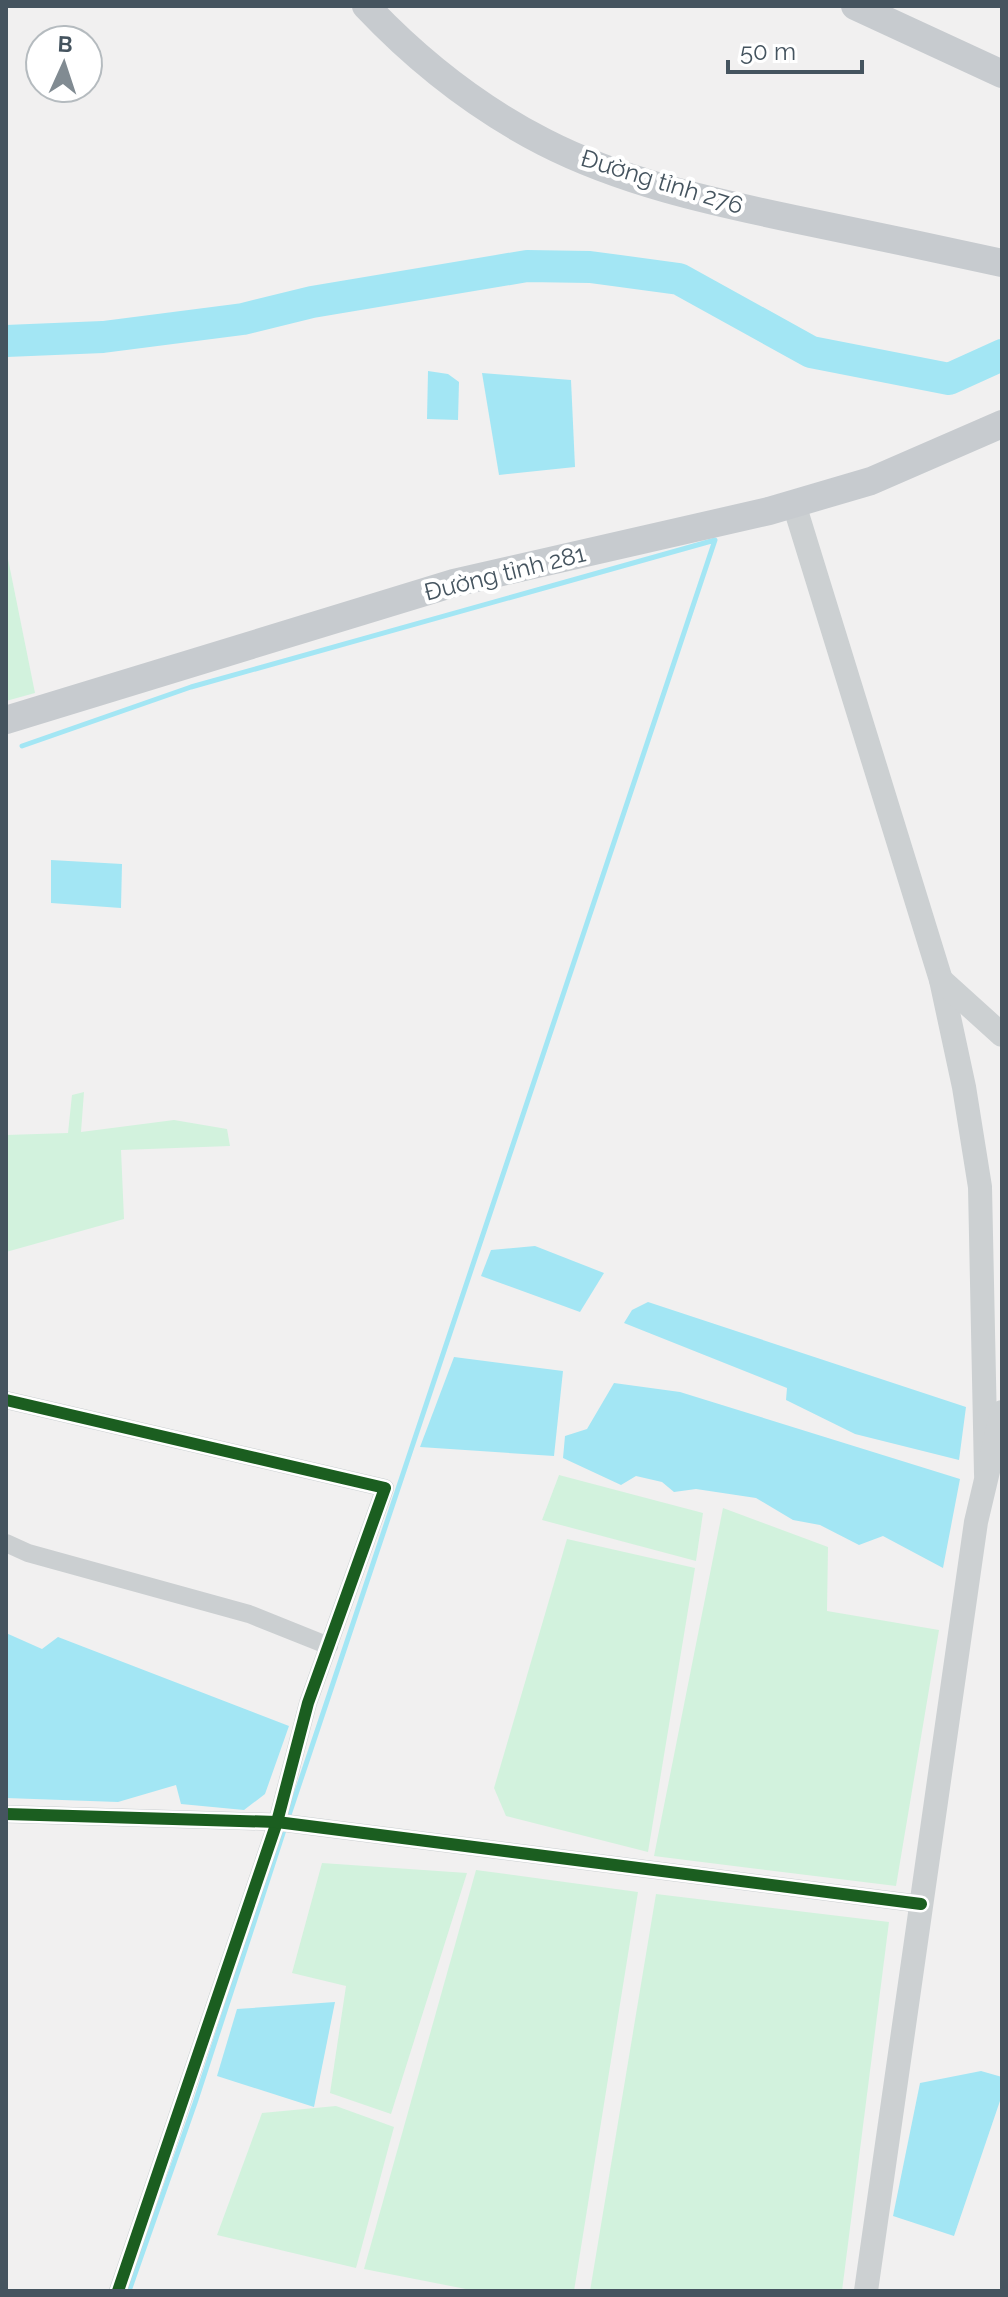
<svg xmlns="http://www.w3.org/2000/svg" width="1008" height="2297" font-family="Raleway,sans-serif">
	<rect width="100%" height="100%" fill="#f1f0f0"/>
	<!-- green -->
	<g fill="#d2f2dd">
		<polygon points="6,549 35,693 6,701"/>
		<polygon points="84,1092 81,1132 174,1120 227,1129 230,1146 121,1150 124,1219 6,1252 6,1135 68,1133 72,1095"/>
		<polygon points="559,1475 703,1513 696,1561 542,1520"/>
		<polygon points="723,1508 828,1547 827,1611 939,1630 896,1886 654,1856"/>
		<polygon points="567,1539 695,1568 648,1852 506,1816 494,1788"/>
		<polygon points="322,1863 467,1873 391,2114 330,2093 346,1986 292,1973"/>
		<polygon points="476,1870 638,1892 574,2291 476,2291 364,2269"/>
		<polygon points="656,1894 889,1922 842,2291 590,2291"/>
		<polygon points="336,2106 394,2127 356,2268 217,2235 262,2113"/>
	</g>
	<!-- water -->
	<g fill="#a3e6f4">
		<polygon points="428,371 448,374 459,382 458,420 427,419"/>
		<polygon points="482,373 571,380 575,467 499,475"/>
		<polygon points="51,860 122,864 121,908 51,903"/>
		<polygon points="535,1246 604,1273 580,1312 481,1276 491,1250"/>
		<polygon points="648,1302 966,1407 959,1460 855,1434 786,1400 787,1388 624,1323 632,1310"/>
		<polygon points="454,1357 563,1371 554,1456 420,1447"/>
		<polygon points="614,1383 680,1392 960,1479 943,1568 883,1536 859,1545 820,1525 793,1520 756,1498 696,1489 674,1492 662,1482 636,1476 621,1485 563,1458 565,1436 587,1429"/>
		<polygon points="6,1633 42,1649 58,1637 289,1726 265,1794 244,1810 181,1804 176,1785 118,1802 6,1798"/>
		<polygon points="335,2002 314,2107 217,2076 237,2009"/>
		<polygon points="981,2071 1002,2077 1002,2095 954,2236 893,2216 920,2083"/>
	</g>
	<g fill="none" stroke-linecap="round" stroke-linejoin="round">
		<!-- stream -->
		<g stroke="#a3e6f4" stroke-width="5">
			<polyline points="22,746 191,687 715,540 288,1818"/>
			<polyline points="129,2291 195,2103 285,1827"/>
		</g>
		<!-- river -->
		<polyline stroke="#a3e6f4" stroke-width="32" points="6,341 103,337 243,319 312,302 527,266 590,267 679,279 811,352 949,379 1002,355"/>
		<!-- minor -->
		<g stroke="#cbcfd1" stroke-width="18">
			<polyline points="6,1400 385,1488 308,1703 277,1822 118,2291"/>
			<polyline points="6,1543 28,1553 249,1614 329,1646"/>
			<polyline points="6,1814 277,1822 921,1904"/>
		</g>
		<!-- secondary -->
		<g stroke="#ccd0d2" stroke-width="24">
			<polyline points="794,504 941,980 964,1087 980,1187 986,1474"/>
			<polyline points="941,980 1002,1035"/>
			<polyline points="866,2291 976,1522 1002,1412"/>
		</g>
		<!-- primary -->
		<g stroke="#c7cbcf" stroke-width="28">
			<path d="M366,6c51,54 112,102 178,136 78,40 165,59 250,77 69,14 139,29 208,44"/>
			<polyline points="855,6 1002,74"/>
			<polyline points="6,720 454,583 769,511 871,481 1002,424"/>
		</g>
		<defs>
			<g id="cycleway">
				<polyline points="6,1400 385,1488 308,1703 277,1822 118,2291"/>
				<polyline points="6,1814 277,1822 921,1904"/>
			</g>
		</defs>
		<!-- cycleway casing -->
		<use href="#cycleway" stroke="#fff" stroke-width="17"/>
		<!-- cycleway -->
		<use href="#cycleway" stroke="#1b5e20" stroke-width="12"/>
	</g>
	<g text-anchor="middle" stroke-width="8" stroke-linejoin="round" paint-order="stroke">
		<!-- street labels -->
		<g font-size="24" fill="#45545f" stroke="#fff">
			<text transform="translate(662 182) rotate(17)" y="8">Đường tỉnh 276</text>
			<text transform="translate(505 573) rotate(-14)" y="8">Đường tỉnh 281</text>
		</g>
	</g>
	<!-- border -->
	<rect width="1008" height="2297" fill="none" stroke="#45545f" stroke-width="16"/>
	<!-- north arrow -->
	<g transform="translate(64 64) rotate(3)"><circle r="38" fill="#ffffff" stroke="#b5bbbf" stroke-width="2"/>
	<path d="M0-6L14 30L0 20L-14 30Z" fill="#818b92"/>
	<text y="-12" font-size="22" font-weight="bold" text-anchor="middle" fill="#45545f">B</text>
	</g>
	<!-- scale -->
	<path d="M728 60v12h134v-12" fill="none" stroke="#45545f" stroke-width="4"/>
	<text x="740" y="60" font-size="24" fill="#45545f" stroke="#ffffff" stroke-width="6" paint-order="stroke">50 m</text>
</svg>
